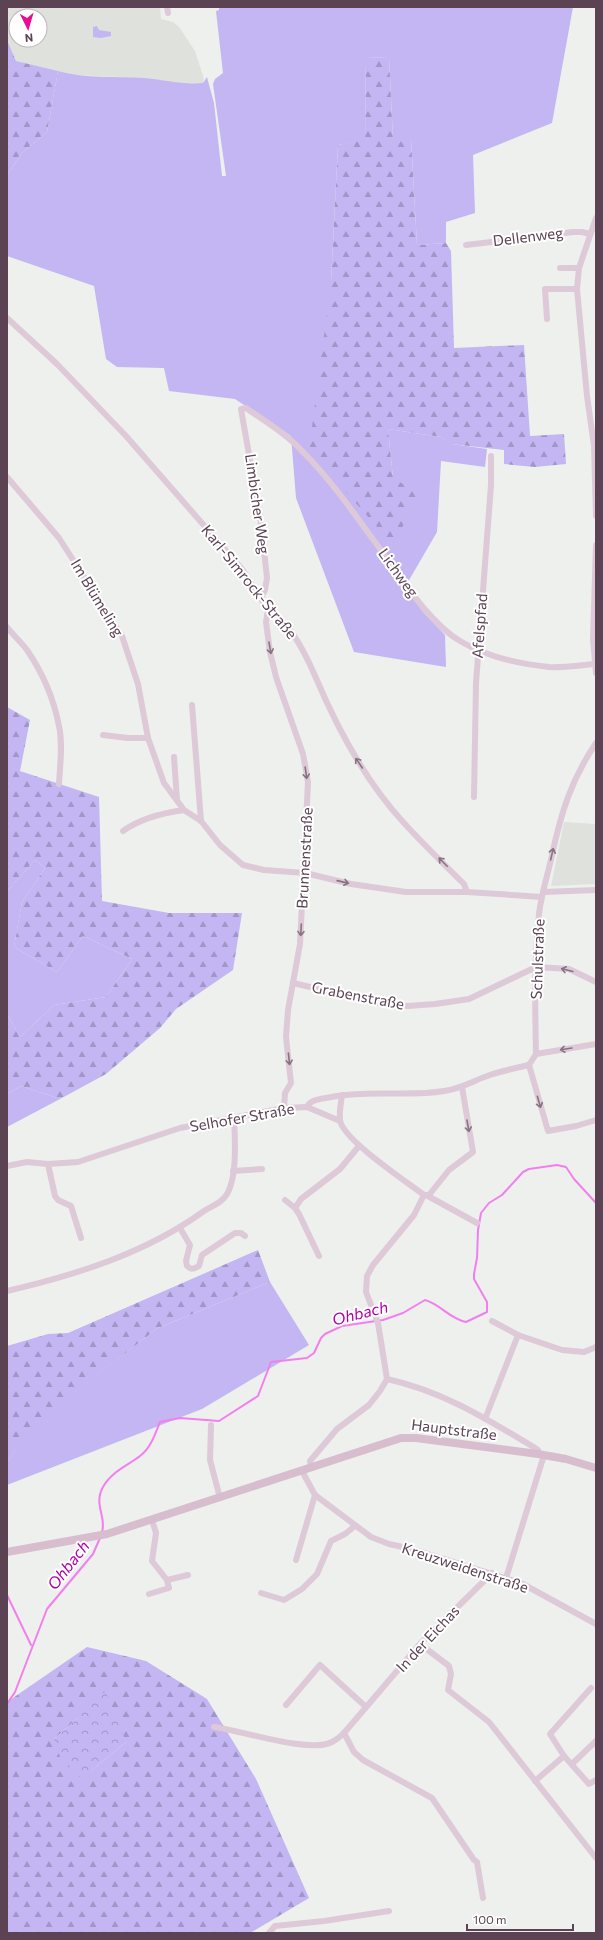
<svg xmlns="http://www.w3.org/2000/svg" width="603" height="1940" font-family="Commissioner,sans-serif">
	<defs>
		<pattern id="forest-firs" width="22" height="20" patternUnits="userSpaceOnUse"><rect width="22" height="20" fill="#c3b6f2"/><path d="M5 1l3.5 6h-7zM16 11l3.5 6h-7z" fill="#a196c7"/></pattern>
		<pattern id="park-crowns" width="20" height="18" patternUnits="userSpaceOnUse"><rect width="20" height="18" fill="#c3b6f2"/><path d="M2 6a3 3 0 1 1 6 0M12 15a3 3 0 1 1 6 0" fill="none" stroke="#a196c7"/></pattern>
	</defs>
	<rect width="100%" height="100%" fill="#edf0ec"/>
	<!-- education -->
	<g fill="#dfe1dd" fill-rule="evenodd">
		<path d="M7,7h153l1,12 12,3 6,5 16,24 9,28 -1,4 -25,1 -32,-6 -71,-3 -57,-13 -2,-1 -9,-21zM16,16h24v24h-24z"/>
		<polygon points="564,822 596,824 596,884 551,886"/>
	</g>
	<!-- green -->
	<g fill="#c3b6f2">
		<path d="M219,7h354l-21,116 -79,32 2,58 -29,9v21l-29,2 -6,-106h-18l-4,-82 -23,1 -1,83 -27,4 -7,137 62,196 -5,-49 53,8 11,7 35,5 -2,18 -44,-6 -4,71 -32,55 19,26 21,22 1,32 -92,-15 -58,-154 -5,-62 -56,-37 -66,-8 -5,-23 -47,-1 -11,-8 -12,-73 -87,-30v-81l15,-22 25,-21 11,-61c28,8 58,5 87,7 20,2 38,7 58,5l4,-6 7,26 8,73h4l-13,-92 2,-5 8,-6 -7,-62 3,-1z"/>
		<polygon points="97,26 99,30 111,32 111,36 101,38 93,37 93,27"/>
		<polygon points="35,860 45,868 22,902 14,947 57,972 83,936 132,959 106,997 54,1005 20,1037 7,1014 7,891"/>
		<polygon points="21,1086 60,1099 7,1127 7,1094"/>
		<polygon points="270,1282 309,1345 202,1409 7,1485 7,1462 35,1422 158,1328"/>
	</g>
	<!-- forest -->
	<g fill="url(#forest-firs)" fill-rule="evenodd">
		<polygon points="7,40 16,61 58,71 47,132 22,153 7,175"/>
		<polygon points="389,57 393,139 411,139 417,245 446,243 451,251 454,348 524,345 530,436 564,434 566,464 535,467 504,464 504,450 451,444 441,437 388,429 393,478 420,494 393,545 309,450 331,282 338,145 365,140 366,58"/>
		<polygon points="7,707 30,720 20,771 99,797 102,901 169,913 242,913 233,970 176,1009 160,1028 106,1074 60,1099 21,1086 7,1094 7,1014 20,1037 54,1005 106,997 132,959 83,936 57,972 14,947 22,902 45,868 35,860 7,891"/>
		<polygon points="258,1250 270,1282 158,1328 36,1422 7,1462 7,1346 48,1334 68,1333"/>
		<path d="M87,1647l59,14 61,38 49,80 53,119 -59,35h-243v-231zM79,1717l47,25 -35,29 -37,-32z"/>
	</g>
	<!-- park -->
	<polygon fill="url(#park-crowns)" points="105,1692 126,1742 91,1771 84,1781 60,1757 54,1739 79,1717 75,1711"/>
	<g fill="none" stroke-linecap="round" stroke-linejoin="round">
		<!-- stream -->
		<g stroke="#f37fef" stroke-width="2">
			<path d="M102,1532c5,-15 -9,-27 1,-45 8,-15 24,-21 37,-31 11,-8 15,-22 20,-34l20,-4 39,3 39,-25 13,-34 36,-4 7,-5 7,-15 4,-4 17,-8 41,-6 20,-7 22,-13c15,4 25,19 41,22l21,-10v-10l-13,-23v-5l3,-16 1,-28 3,-17 8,-10 13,-8 21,-23 6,-3 28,-4 9,2 8,12 22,24"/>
			<polyline points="7,1595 31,1645"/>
			<polyline points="7,1704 15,1692 47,1609 93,1554 100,1538"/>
		</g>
		<!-- minor -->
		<g stroke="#dec9d8" stroke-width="6">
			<polyline points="167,7 168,13"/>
			<polyline points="596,218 579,268 577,289 587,396 594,446 596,516"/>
			<polyline points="466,245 573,232 582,232 590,234"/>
			<polyline points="560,268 579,268"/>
			<path d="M7,318l50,46 69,72 116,133 26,41c22,10 39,47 48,68 22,52 50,104 88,145 19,21 40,41 60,61l3,8"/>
			<polyline points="547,319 545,289 577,289"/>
			<polyline points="7,477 59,538 122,636 138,684 148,738 164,783 184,810 201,821 220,845 243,865 264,870 305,873 351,884 406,892 467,892 542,897"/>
			<polyline points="596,545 593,639 596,673"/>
			<path d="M261,598l4,-8 2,-12 -6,-55 -20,-114 5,-1c20,14 42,27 58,45 25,25 47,56 68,85 24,31 54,83 88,103 25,15 60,23 89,26 15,1 31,-2 46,-3"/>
			<polyline points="268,610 266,622 270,652 276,677 303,754 308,782 300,944 288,1010 286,1037 291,1083 285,1093 284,1108"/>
			<path d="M7,627c6,8 14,15 20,23 15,22 27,50 32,76 4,19 1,39 0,58"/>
			<polyline points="192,705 201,821"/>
			<polyline points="103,735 128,738 148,738"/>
			<polyline points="174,757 177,800"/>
			<polyline points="474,797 476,683 491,485 491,456"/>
			<path d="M123,831c18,-13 39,-18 61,-21"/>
			<polyline points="543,892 596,890"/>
			<polyline points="293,983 378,1003 408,1006 435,1004 469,999 536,967 569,969 596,982"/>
			<polyline points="536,1054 596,1044"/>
			<path d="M529,1065l7,-11c-1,-47 -2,-93 3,-140 2,-19 9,-40 13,-59 9,-42 19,-75 44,-112"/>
			<polyline points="529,1065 548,1131 576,1126 596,1120"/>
			<path d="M342,1095c-1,8 -3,17 -2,25 2,19 67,62 84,75"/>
			<path d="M307,1107c4,-9 21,-9 30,-11 35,-6 72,1 107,-5 16,-2 29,-10 43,-15 14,-5 28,-8 42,-11"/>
			<polyline points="48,1164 55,1196 58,1200 71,1206 81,1238"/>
			<polyline points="7,1166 27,1162 48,1164 78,1162 180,1128 284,1108 307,1107 340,1121"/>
			<polyline points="233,1171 262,1169"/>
			<polyline points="426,1195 477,1223"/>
			<polyline points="429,1195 449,1170 473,1152 462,1087"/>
			<polyline points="285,1200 295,1208 299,1214 319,1256"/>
			<polyline points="295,1208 301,1199 340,1169 359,1146"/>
			<path d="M180,1228l10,17 -4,16 1,5c4,4 7,3 12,0l3,-11 33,-22h6l4,3"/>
			<path d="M7,1291c69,-16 139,-38 197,-80 6,-4 15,-7 20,-13 14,-15 11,-60 10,-80"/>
			<polyline points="492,1321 518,1335"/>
			<polyline points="387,1379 378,1323 366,1292 367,1276 373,1265 414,1215 424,1195"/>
			<path d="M387,1379c55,12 98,39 145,67l6,4v4"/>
			<polyline points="485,1419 518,1335 562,1350 584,1352 596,1347"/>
			<polyline points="211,1425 210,1460 220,1498"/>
			<polyline points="311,1467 310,1461 337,1429 369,1405 380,1391 387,1379"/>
			<polyline points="302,1471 315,1495 371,1537 389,1544 412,1549 521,1583 596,1624"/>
			<polyline points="296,1560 315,1495"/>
			<polyline points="506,1578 544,1455"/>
			<polyline points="167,1580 188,1575"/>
			<polyline points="261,1593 284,1600 302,1589 317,1574 331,1541 345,1534 355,1526"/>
			<polyline points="149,1594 169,1588 167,1580 152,1561 156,1533 152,1520"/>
			<polyline points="420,1644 449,1666 451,1674 448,1690 489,1722 596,1858"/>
			<polyline points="591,1688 550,1734 564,1756 589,1784 596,1780"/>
			<polyline points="286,1705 320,1665 366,1707"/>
			<path d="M214,1727c26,3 96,27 118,15 4,-2 9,-6 12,-9l76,-89 72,-71"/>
			<polyline points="344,1733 354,1752 363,1760 432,1798 474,1860 477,1862 483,1898"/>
			<polyline points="572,1764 596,1741"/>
			<polyline points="535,1781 564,1756"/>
			<polyline points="269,1933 275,1926 324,1921 389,1911"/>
		</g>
		<!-- secondary -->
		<polyline stroke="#d8bdce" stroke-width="8" points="7,1552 107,1534 401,1438 416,1438 538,1454 566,1459 596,1468"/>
	</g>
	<!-- one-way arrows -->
	<defs><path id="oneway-shaft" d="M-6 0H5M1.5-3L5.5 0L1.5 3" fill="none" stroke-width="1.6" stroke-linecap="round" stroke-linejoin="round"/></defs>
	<g stroke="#897282">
		<use href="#oneway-shaft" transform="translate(270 648) rotate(80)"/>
		<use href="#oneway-shaft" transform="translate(359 763) rotate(-124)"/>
		<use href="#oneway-shaft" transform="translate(306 773) rotate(82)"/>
		<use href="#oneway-shaft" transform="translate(552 854) rotate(-77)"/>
		<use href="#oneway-shaft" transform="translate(443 862) rotate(-135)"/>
		<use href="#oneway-shaft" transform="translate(343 882) rotate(13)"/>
		<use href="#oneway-shaft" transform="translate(301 930) rotate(93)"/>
		<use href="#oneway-shaft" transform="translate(567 970) rotate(-166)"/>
		<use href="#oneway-shaft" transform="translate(566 1049) rotate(171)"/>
		<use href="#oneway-shaft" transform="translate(289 1059) rotate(84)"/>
		<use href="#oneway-shaft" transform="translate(539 1102) rotate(74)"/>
		<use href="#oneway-shaft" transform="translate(468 1126) rotate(80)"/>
	</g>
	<g text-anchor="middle" stroke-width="4" stroke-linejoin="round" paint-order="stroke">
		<!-- street labels -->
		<g font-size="15" fill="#5b4354" stroke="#fff">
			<text transform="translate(528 237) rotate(-7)" y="5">Dellenweg</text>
			<text transform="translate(257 504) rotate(82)" y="5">Limbicher Weg</text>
			<text transform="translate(398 573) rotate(54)" y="5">Lichweg</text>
			<text transform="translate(249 582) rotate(51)" y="5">Karl-Simrock-Straße</text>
			<text transform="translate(97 598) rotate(59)" y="5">Im Blümeling</text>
			<text transform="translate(480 626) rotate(-86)" y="5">Afelspfad</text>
			<text transform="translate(305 858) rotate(-87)" y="5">Brunnenstraße</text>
			<text transform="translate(538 959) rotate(-88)" y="5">Schulstraße</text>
			<text transform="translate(358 996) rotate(11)" y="5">Grabenstraße</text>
			<text transform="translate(242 1118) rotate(-10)" y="5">Selhofer Straße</text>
			<text transform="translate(454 1430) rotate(7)" y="5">Hauptstraße</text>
			<text transform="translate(465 1568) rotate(18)" y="5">Kreuzweidenstraße</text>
			<text transform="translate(428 1639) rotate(-47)" y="5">In der Eichas</text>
		</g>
		<!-- water labels -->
		<g font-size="16" font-style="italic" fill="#b101aa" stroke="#fff">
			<text transform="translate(360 1313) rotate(-14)" y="6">Ohbach</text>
			<text transform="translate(68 1565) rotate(-52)" y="6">Ohbach</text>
		</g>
	</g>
	<!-- border -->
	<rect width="603" height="1940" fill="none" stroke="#5b4354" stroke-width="16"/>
	<!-- north arrow -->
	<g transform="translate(28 28) rotate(175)"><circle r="19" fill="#ffffff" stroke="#bdb4bb"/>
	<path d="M0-3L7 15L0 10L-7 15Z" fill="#ec0a93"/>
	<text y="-6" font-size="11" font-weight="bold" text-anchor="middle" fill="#5b4354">N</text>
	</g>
	<!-- scale -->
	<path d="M467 1924v6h106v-6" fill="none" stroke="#5b4354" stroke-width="2"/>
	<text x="473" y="1924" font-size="12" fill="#5b4354" stroke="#ffffff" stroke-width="3" paint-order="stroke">100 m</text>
</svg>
